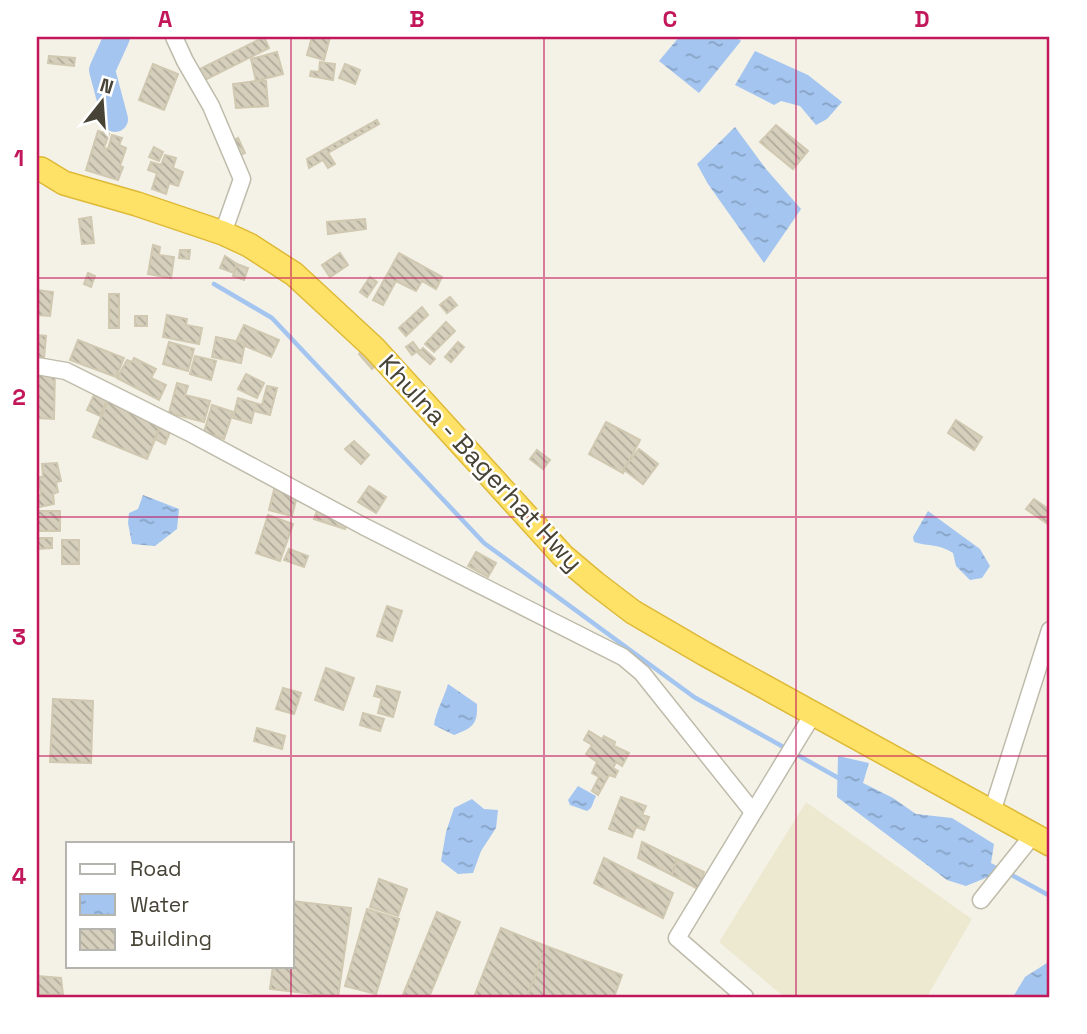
<svg xmlns="http://www.w3.org/2000/svg" width="1087" height="1034" font-family="'Space Grotesk',sans-serif">
	<defs>
		<pattern id="water-ripples" width="26" height="14" patternUnits="userSpaceOnUse" patternTransform="scale(1.75)"><rect width="26" height="14" fill="#a3c5f0"/><path d="M2 4q2-2 4 0t4 0M15 11q2-2 4 0t4 0" fill="none" stroke="#87a2c3"/></pattern>
		<pattern id="building-back-hatch" width="6" height="6" patternUnits="userSpaceOnUse" patternTransform="scale(1.75)"><rect width="6" height="6" fill="#d5cfbc"/><path d="M-1 5l2 2M0 0l6 6M5-1l2 2" fill="none" stroke="#afaa9a"/></pattern>
	</defs>
	<rect width="100%" height="100%" fill="#f4f2e7"/>
	<!-- education -->
	<polygon fill="#ede9d1" points="806,802 972,919 927,997 784,997 719,942"/>
	<!-- water -->
	<g fill="url(#water-ripples)">
		<polygon points="679,37 736,37 741,41 699,93 659,61"/>
		<polygon points="755,51 808,75 842,102 827,119 816,125 800,106 781,101 774,105 735,85"/>
		<polygon points="735,127 766,169 801,209 764,263 708,184 697,164"/>
		<polygon points="143,495 179,509 177,529 155,546 132,544 128,523 129,513 138,509"/>
		<path d="M928,511l52,38 10,17 -8,12 -12,2 -14,-14 -3,-13c-16,-10 -23,-6 -39,-11l-1,-5z"/>
		<path d="M448,684l29,20c1,21 -5,24 -23,31l-20,-10c2,-14 10,-27 14,-41z"/>
		<polygon points="838,756 869,763 863,783 893,798 916,814 952,818 994,844 991,863 999,867 988,877 966,886 947,880 837,797"/>
		<polygon points="578,786 596,796 591,808 587,811 570,805 568,800"/>
		<polygon points="472,799 484,809 498,810 496,828 481,851 473,873 458,874 441,861 446,832 454,808"/>
		<polygon points="1050,961 1050,997 1013,997 1025,977"/>
	</g>
	<g fill="none" stroke-linecap="round" stroke-linejoin="round">
		<!-- stream -->
		<g stroke="#a3c5f0" stroke-width="4.5">
			<polyline points="214,284 272,318 484,543 694,697 787,749"/>
			<polyline points="794,753 842,780"/>
			<polyline points="1008,873 1050,896"/>
		</g>
		<!-- river -->
		<polyline stroke="#a3c5f0" stroke-width="26" points="115,119 102,70 117,37"/>
	</g>
	<!-- building -->
	<g fill="url(#building-back-hatch)" stroke="#d0c8b0" stroke-width="2">
		<polygon points="264,37 269,48 203,81 198,70"/>
		<polygon points="312,37 330,37 324,60 307,55"/>
		<polygon points="277,52 283,74 256,81 251,59"/>
		<polygon points="49,56 75,58 74,66 48,63"/>
		<polygon points="320,62 335,64 333,80 310,76 311,71 319,72"/>
		<polygon points="153,64 178,74 164,110 139,100"/>
		<polygon points="345,64 360,70 355,84 339,78"/>
		<polygon points="256,81 266,81 268,106 236,108 233,84"/>
		<polygon points="377,120 379,124 328,153 335,164 328,168 323,160 309,168 307,159"/>
		<polygon points="776,125 808,151 793,169 760,142"/>
		<polygon points="98,131 109,134 104,148 108,149 112,135 122,138 119,145 126,148 120,166 123,167 118,180 86,170"/>
		<polygon points="238,138 245,153 238,156 231,142"/>
		<polygon points="154,147 163,152 159,161 149,157"/>
		<polygon points="165,155 176,158 173,168 183,172 178,186 169,183 166,194 152,189 157,173 148,170 151,162 161,165"/>
		<polygon points="91,217 94,243 82,244 79,219"/>
		<polygon points="365,219 366,229 328,234 327,222"/>
		<polygon points="153,245 160,247 159,255 174,257 171,278 148,274"/>
		<polygon points="180,250 190,250 189,259 179,258"/>
		<polygon points="340,253 348,265 330,277 322,265"/>
		<polygon points="399,253 442,277 436,289 422,281 416,291 396,281 383,305 373,300"/>
		<polygon points="225,256 237,264 234,273 220,268"/>
		<polygon points="237,264 248,268 244,280 233,276"/>
		<polygon points="88,273 95,276 91,287 84,284"/>
		<polygon points="370,277 377,282 367,297 360,292"/>
		<polygon points="37,290 53,292 50,316 38,315 37,326"/>
		<rect x="109" y="294" width="10" height="34"/>
		<polygon points="450,297 457,305 447,313 440,305"/>
		<polygon points="422,307 428,315 406,336 399,328"/>
		<polygon points="167,315 187,319 186,325 202,328 199,344 163,337"/>
		<rect x="135" y="316" width="12" height="10"/>
		<polygon points="446,322 455,331 434,352 425,344"/>
		<polygon points="244,325 279,340 271,357 236,342"/>
		<polygon points="37,335 46,336 44,358 37,357"/>
		<polygon points="216,337 245,343 241,363 212,357"/>
		<polygon points="78,340 124,358 116,377 70,360"/>
		<polygon points="169,342 194,349 188,371 163,364"/>
		<polygon points="413,342 419,350 412,355 406,347"/>
		<polygon points="458,342 464,347 451,362 445,357"/>
		<polygon points="423,348 435,359 430,364 418,353"/>
		<polygon points="363,350 376,365 372,369 359,354"/>
		<polygon points="195,356 216,361 211,380 190,374"/>
		<polygon points="134,358 156,369 151,378 166,385 159,400 117,378 127,360 132,362"/>
		<polygon points="37,369 55,370 54,419 37,418"/>
		<polygon points="246,374 264,383 257,398 238,389"/>
		<polygon points="177,383 188,386 185,395 210,401 204,422 169,413"/>
		<polygon points="267,386 277,388 270,415 254,411 251,423 233,418 238,398 262,405"/>
		<polygon points="94,395 107,400 100,416 87,410"/>
		<polygon points="109,398 163,420 147,459 93,437"/>
		<polygon points="212,405 233,412 224,439 204,432"/>
		<polygon points="956,420 982,437 974,450 948,433"/>
		<polygon points="606,422 640,440 623,473 589,454"/>
		<polygon points="162,423 172,427 165,444 155,439"/>
		<polygon points="354,441 369,455 361,464 345,449"/>
		<polygon points="639,449 658,464 643,484 623,469"/>
		<polygon points="537,450 550,460 543,469 530,459"/>
		<polygon points="57,463 61,481 56,482 58,492 53,494 54,504 39,507 38,495 41,495 39,477 43,477 42,464"/>
		<polygon points="275,486 298,492 292,516 269,510"/>
		<polygon points="369,486 386,497 376,513 358,502"/>
		<polygon points="1034,499 1050,510 1049,525 1026,509"/>
		<polygon points="318,508 349,518 345,529 314,519"/>
		<rect x="37" y="511" width="23" height="20"/>
		<polygon points="268,515 293,524 280,561 256,553"/>
		<polygon points="37,538 52,538 52,548 37,549"/>
		<rect x="62" y="540" width="17" height="24"/>
		<polygon points="289,549 308,556 304,567 284,560"/>
		<polygon points="476,552 496,563 488,577 468,566"/>
		<polygon points="387,606 402,611 392,641 377,636"/>
		<polygon points="326,668 354,678 343,710 315,700"/>
		<polygon points="377,686 400,692 393,717 378,713 382,698 374,696"/>
		<polygon points="283,688 301,693 294,714 276,709"/>
		<polygon points="53,699 93,701 91,763 50,762"/>
		<polygon points="363,713 384,719 380,731 360,725"/>
		<polygon points="257,728 285,736 282,749 254,741"/>
		<polygon points="589,731 602,739 604,736 615,742 614,746 629,753 622,766 616,762 613,768 618,771 615,777 609,775 598,795 592,791 599,777 592,773 597,762 586,754 592,745 584,740"/>
		<polygon points="621,797 646,806 642,815 649,817 644,830 636,827 632,837 609,829"/>
		<polygon points="642,842 677,859 672,875 638,858"/>
		<polygon points="604,858 673,893 663,918 594,883"/>
		<polygon points="677,859 704,872 698,889 672,875"/>
		<polygon points="379,879 407,889 398,916 370,907"/>
		<polygon points="292,901 351,908 338,997 270,989 273,966 292,966"/>
		<polygon points="367,909 399,919 376,994 345,986"/>
		<polygon points="437,912 460,922 429,997 402,997"/>
		<polygon points="501,928 546,946 527,997 474,997"/>
		<polygon points="546,946 622,975 614,997 527,997"/>
		<polygon points="37,976 61,978 63,995 37,994"/>
	</g>
	<g fill="none" stroke-linecap="round" stroke-linejoin="round">
		<defs>
			<g id="minor">
				<polyline points="174,37 185,61 211,106 242,179 223,233"/>
				<polyline points="37,366 66,371 188,432 363,526 623,657 642,673 753,812"/>
				<polyline points="992,812 1050,630"/>
				<polyline points="981,900 1033,835"/>
				<polyline points="745,997 677,938 813,714"/>
			</g>
			<polyline id="highway" points="41,169 64,183 137,204 223,233 249,245 294,274 374,348 563,556 595,583 633,612 705,654 1050,844"/>
		</defs>
		<!-- minor casing -->
		<use href="#minor" stroke="#bfbbaa" stroke-width="19"/>
		<!-- highway casing -->
		<use href="#highway" stroke="#deb937" stroke-width="26"/>
		<!-- minor -->
		<use href="#minor" stroke="#fff" stroke-width="16"/>
		<!-- highway -->
		<use href="#highway" stroke="#fee268" stroke-width="23"/>
	</g>
	<!-- grid -->
	<path fill="none" stroke="#c2185b" stroke-width="2" stroke-opacity="0.55" d="M291,37v806M544,37v960M796,37v960M37,278h1013M37,517h1013M37,756h1013M291,966v31"/>
	<g text-anchor="middle" stroke-width="5" stroke-linejoin="round" paint-order="stroke">
		<!-- street labels -->
		<g font-size="26" fill="#474336" stroke="#fff">
			<text transform="translate(481 463) rotate(47)" y="9">Khulna - Bagerhat Hwy</text>
		</g>
	</g>
	<!-- border -->
	<rect width="1087" height="1034" fill="none" stroke="#ffffff" stroke-width="77"/>
	<!-- legend -->
	<rect x="66" y="842" width="228" height="126" fill="#ffffff" stroke="#b5b4af" stroke-width="2"/>
	<rect x="80" y="864" width="35" height="10" fill="#ffffff" stroke="#b5b4af" stroke-width="2"/>
	<text x="130" y="876" font-size="21" fill="#474336">Road</text>
	<rect x="80" y="894" width="35" height="21" fill="url(#water-ripples)" stroke="#b5b4af" stroke-width="2"/>
	<text x="130" y="912" font-size="21" fill="#474336">Water</text>
	<rect x="80" y="929" width="35" height="21" fill="url(#building-back-hatch)" stroke="#b5b4af" stroke-width="2"/>
	<text x="130" y="946" font-size="21" fill="#474336">Building</text>
	<!-- north arrow -->
	<g transform="translate(102 102) rotate(17)" stroke="#ffffff" stroke-width="5" paint-order="stroke">
	<path d="M0-5L12 26L0 18L-12 26Z" fill="#474336"/>
	<text y="-10" font-size="19" font-weight="bold" text-anchor="middle" fill="#474336">N</text>
	</g>
	<rect x="38" y="38" width="1010" height="958" fill="none" stroke="#c2185b" stroke-width="2.5"/>
	<g font-size="23" text-anchor="middle" font-weight="bold" fill="#c2185b">
		<text x="165" y="27">A</text>
		<text x="417" y="27">B</text>
		<text x="670" y="27">C</text>
		<text x="922" y="27">D</text>
		<text x="19" y="166">1</text>
		<text x="19" y="405">2</text>
		<text x="19" y="645">3</text>
		<text x="19" y="884">4</text>
	</g>
</svg>
